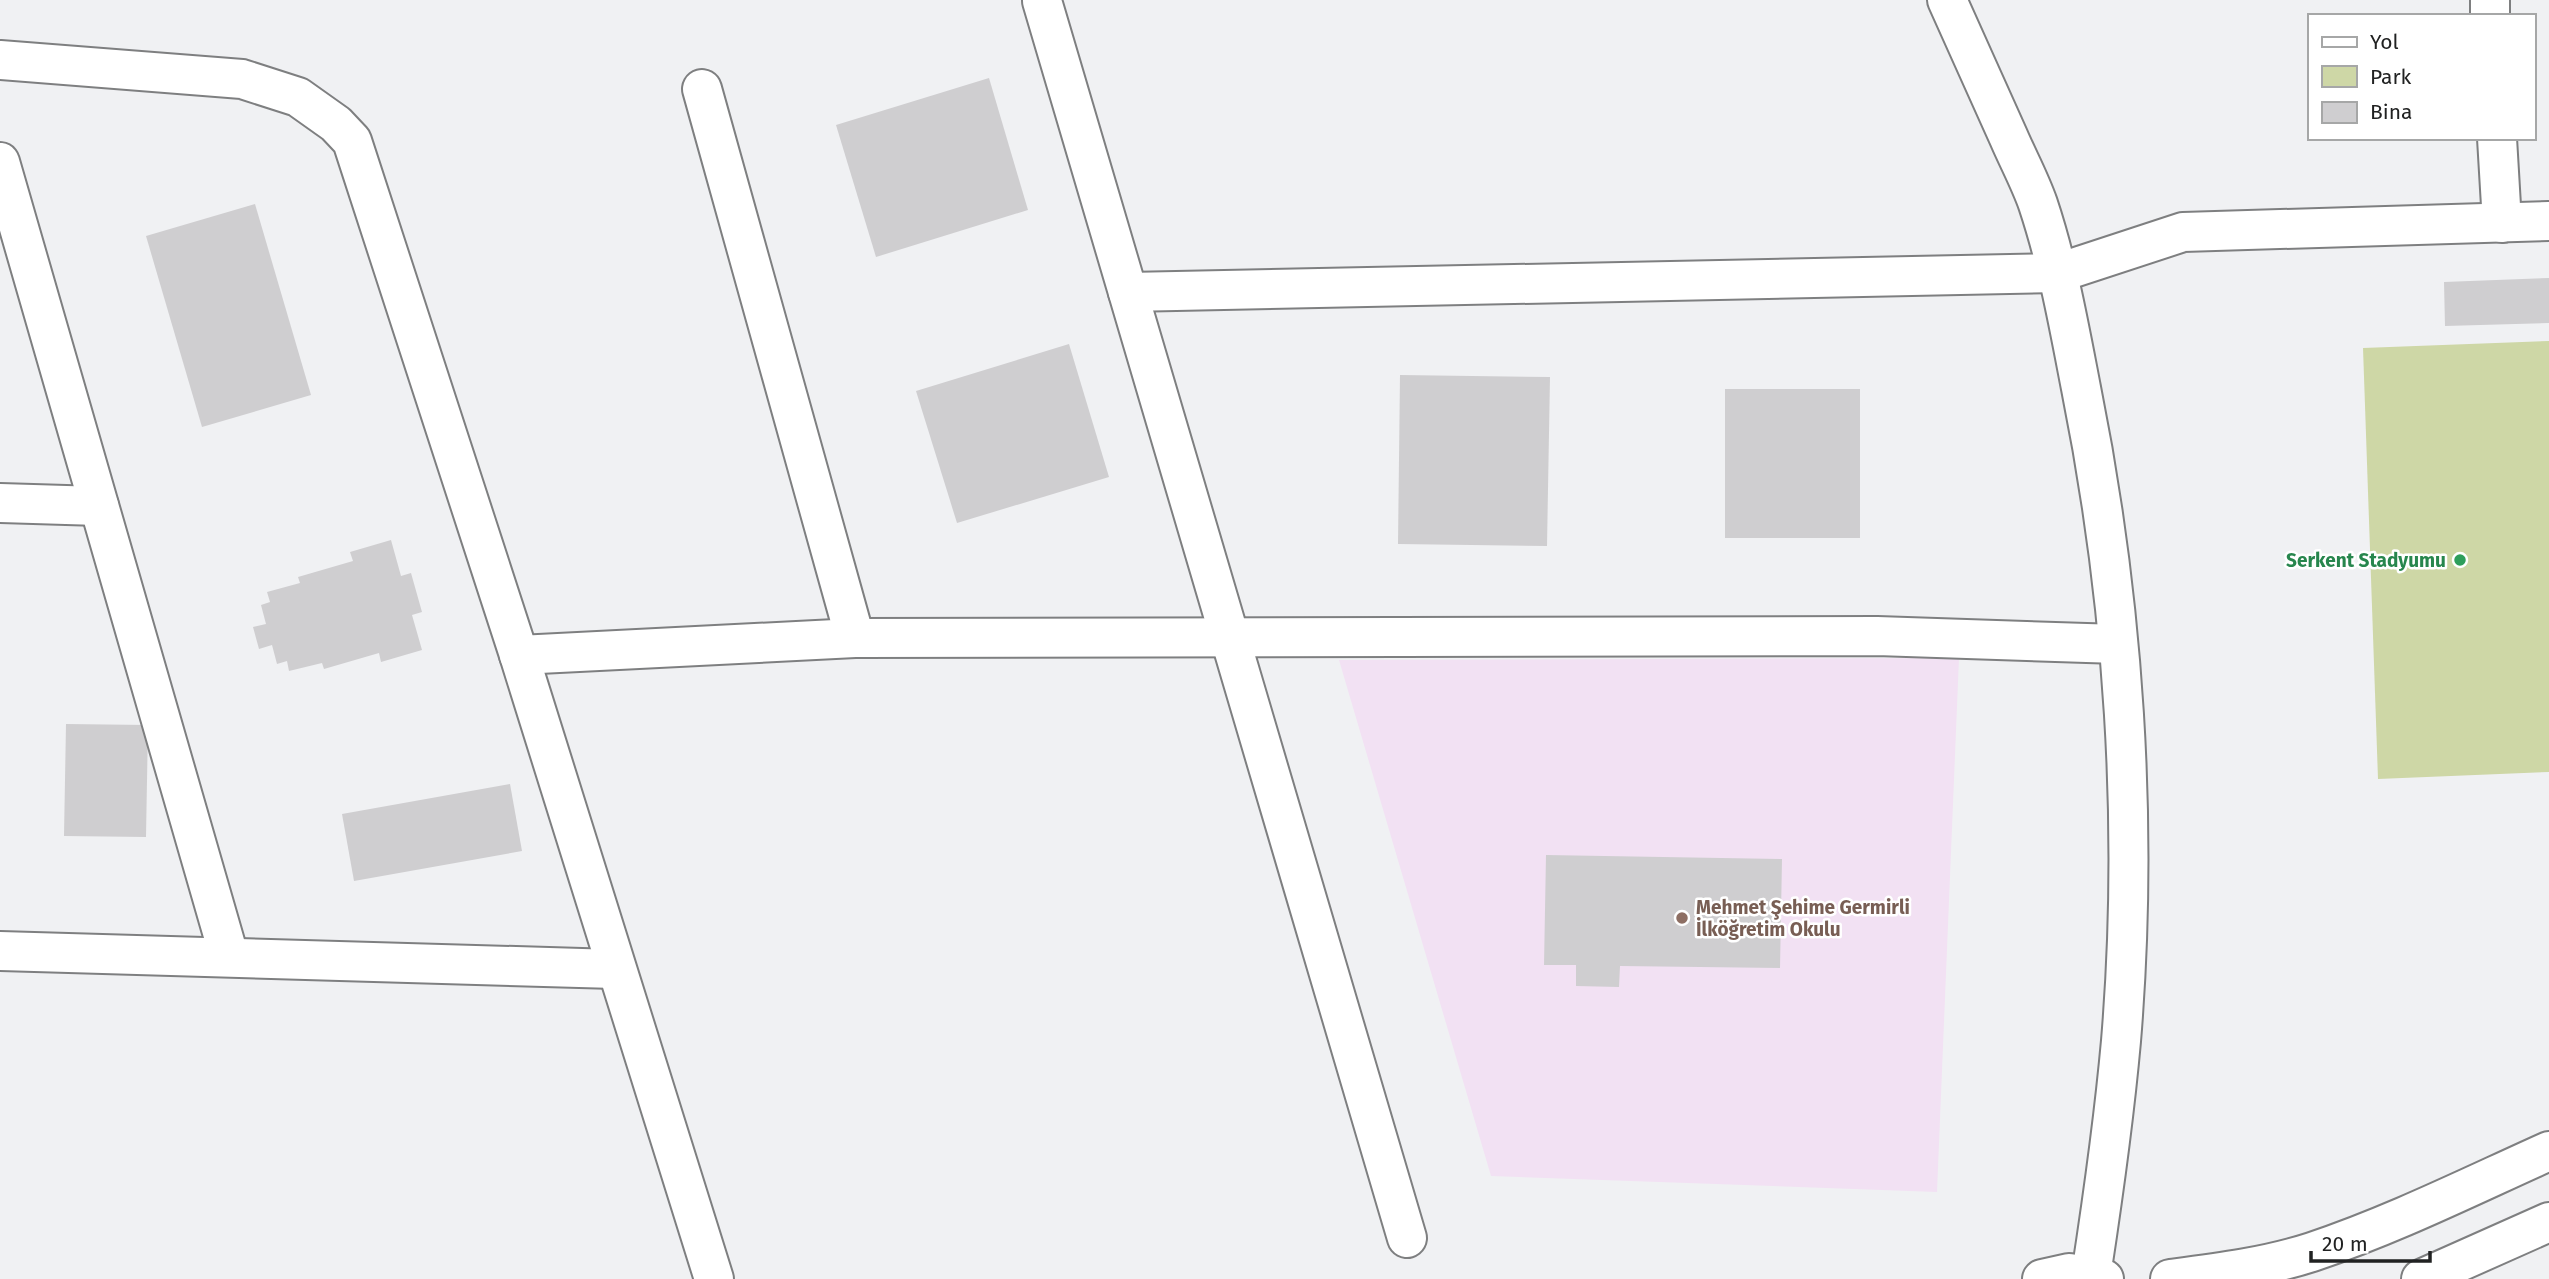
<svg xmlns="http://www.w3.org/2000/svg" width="2549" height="1279" font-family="'Fira Sans',sans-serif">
	<rect width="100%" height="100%" fill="#f0f1f3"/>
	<!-- education -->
	<polygon fill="#f2e1f3" points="1959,658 1937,1192 1491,1176 1339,660"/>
	<!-- green -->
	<polygon fill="#ced7a6" points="2549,341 2549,772 2378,779 2363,348"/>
	<!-- building -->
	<g fill="#cfced0">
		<polygon points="989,78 1028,210 876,257 836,125"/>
		<polygon points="255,204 311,395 202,427 146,236"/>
		<polygon points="2549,278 2549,323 2445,326 2444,282"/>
		<polygon points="1069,344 1109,477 957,523 916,391"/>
		<polygon points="1400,375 1550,377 1547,546 1398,544"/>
		<rect x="1725" y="389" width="135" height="149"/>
		<polygon points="391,540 401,576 411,573 422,612 412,615 422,650 381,662 379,653 324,669 322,663 289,671 287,661 277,664 272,645 259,649 253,627 266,624 261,605 270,602 267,592 300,583 298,577 353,561 350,552"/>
		<polygon points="66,724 148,725 146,837 64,836"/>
		<polygon points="510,784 522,851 354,881 342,814"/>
		<polygon points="1546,855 1782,859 1780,968 1620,966 1619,987 1576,986 1576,965 1544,965"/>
	</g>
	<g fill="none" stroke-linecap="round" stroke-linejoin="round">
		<defs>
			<g id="street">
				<path d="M1947,0c21,46 41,92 62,138 9,21 21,43 29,66 20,60 31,122 43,184 43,213 58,436 40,653 -7,78 -18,156 -30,234"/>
				<polyline points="2490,0 2490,16"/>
				<polyline points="1042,1 1407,1238"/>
				<polyline points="0,60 242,79 298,97 336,124 352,141 519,655 714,1279"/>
				<polyline points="702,89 855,638"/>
				<polyline points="2497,138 2502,223"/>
				<polyline points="0,162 229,956"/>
				<polyline points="1128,292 2058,273 2183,232 2549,221"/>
				<polyline points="0,503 99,506"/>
				<polyline points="519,655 855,638 1877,636 2118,644"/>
				<polyline points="0,951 615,969"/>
			</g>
			<g id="secondary">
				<polyline points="2042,1279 2069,1273 2104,1279"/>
				<path d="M2170,1279c47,-6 96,-12 142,-27 81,-27 159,-66 237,-101"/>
				<polyline points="2421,1279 2549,1222"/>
			</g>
		</defs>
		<!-- street casing -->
		<use href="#street" stroke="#7e7f80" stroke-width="42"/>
		<!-- secondary casing -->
		<use href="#secondary" stroke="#7e7f80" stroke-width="42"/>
		<!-- street -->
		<use href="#street" stroke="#fff" stroke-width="38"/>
		<!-- secondary -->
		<use href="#secondary" stroke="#fff" stroke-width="38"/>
	</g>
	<!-- markers -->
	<circle fill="#2e9e5b" stroke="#fff" stroke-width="2.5" cx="2460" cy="560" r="7"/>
	<circle fill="#8d6e63" stroke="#fff" stroke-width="2.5" cx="1682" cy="918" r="7"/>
	<g text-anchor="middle" stroke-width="5" stroke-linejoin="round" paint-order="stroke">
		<!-- leisure labels -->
		<g font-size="19" font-weight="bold" fill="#27864d" stroke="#fff" text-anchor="end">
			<text x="2446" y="567">Serkent Stadyumu</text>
		</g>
		<!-- education labels -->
		<g font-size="19" font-weight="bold" fill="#785e54" stroke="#fff" text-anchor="start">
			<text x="1696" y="914">Mehmet Şehime Germirli<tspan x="1696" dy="22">İlköğretim Okulu</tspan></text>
		</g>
	</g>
	<!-- legend -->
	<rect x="2308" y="14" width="228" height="126" fill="#ffffff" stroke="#a6a7a7" stroke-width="2"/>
	<rect x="2322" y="37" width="35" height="10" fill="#ffffff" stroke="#a6a7a7" stroke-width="2"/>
	<text x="2370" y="49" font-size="21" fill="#212222">Yol</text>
	<rect x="2322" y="66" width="35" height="21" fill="#ced7a6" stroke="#a6a7a7" stroke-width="2"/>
	<text x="2370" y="84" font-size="21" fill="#212222">Park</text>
	<rect x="2322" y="102" width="35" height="21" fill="#cfced0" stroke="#a6a7a7" stroke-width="2"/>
	<text x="2370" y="119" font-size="21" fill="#212222">Bina</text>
	<!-- scale -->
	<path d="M2311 1251v10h119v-10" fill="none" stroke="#212222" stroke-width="3.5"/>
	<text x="2322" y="1251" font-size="21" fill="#212222" stroke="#ffffff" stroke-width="5" paint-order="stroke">20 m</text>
</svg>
